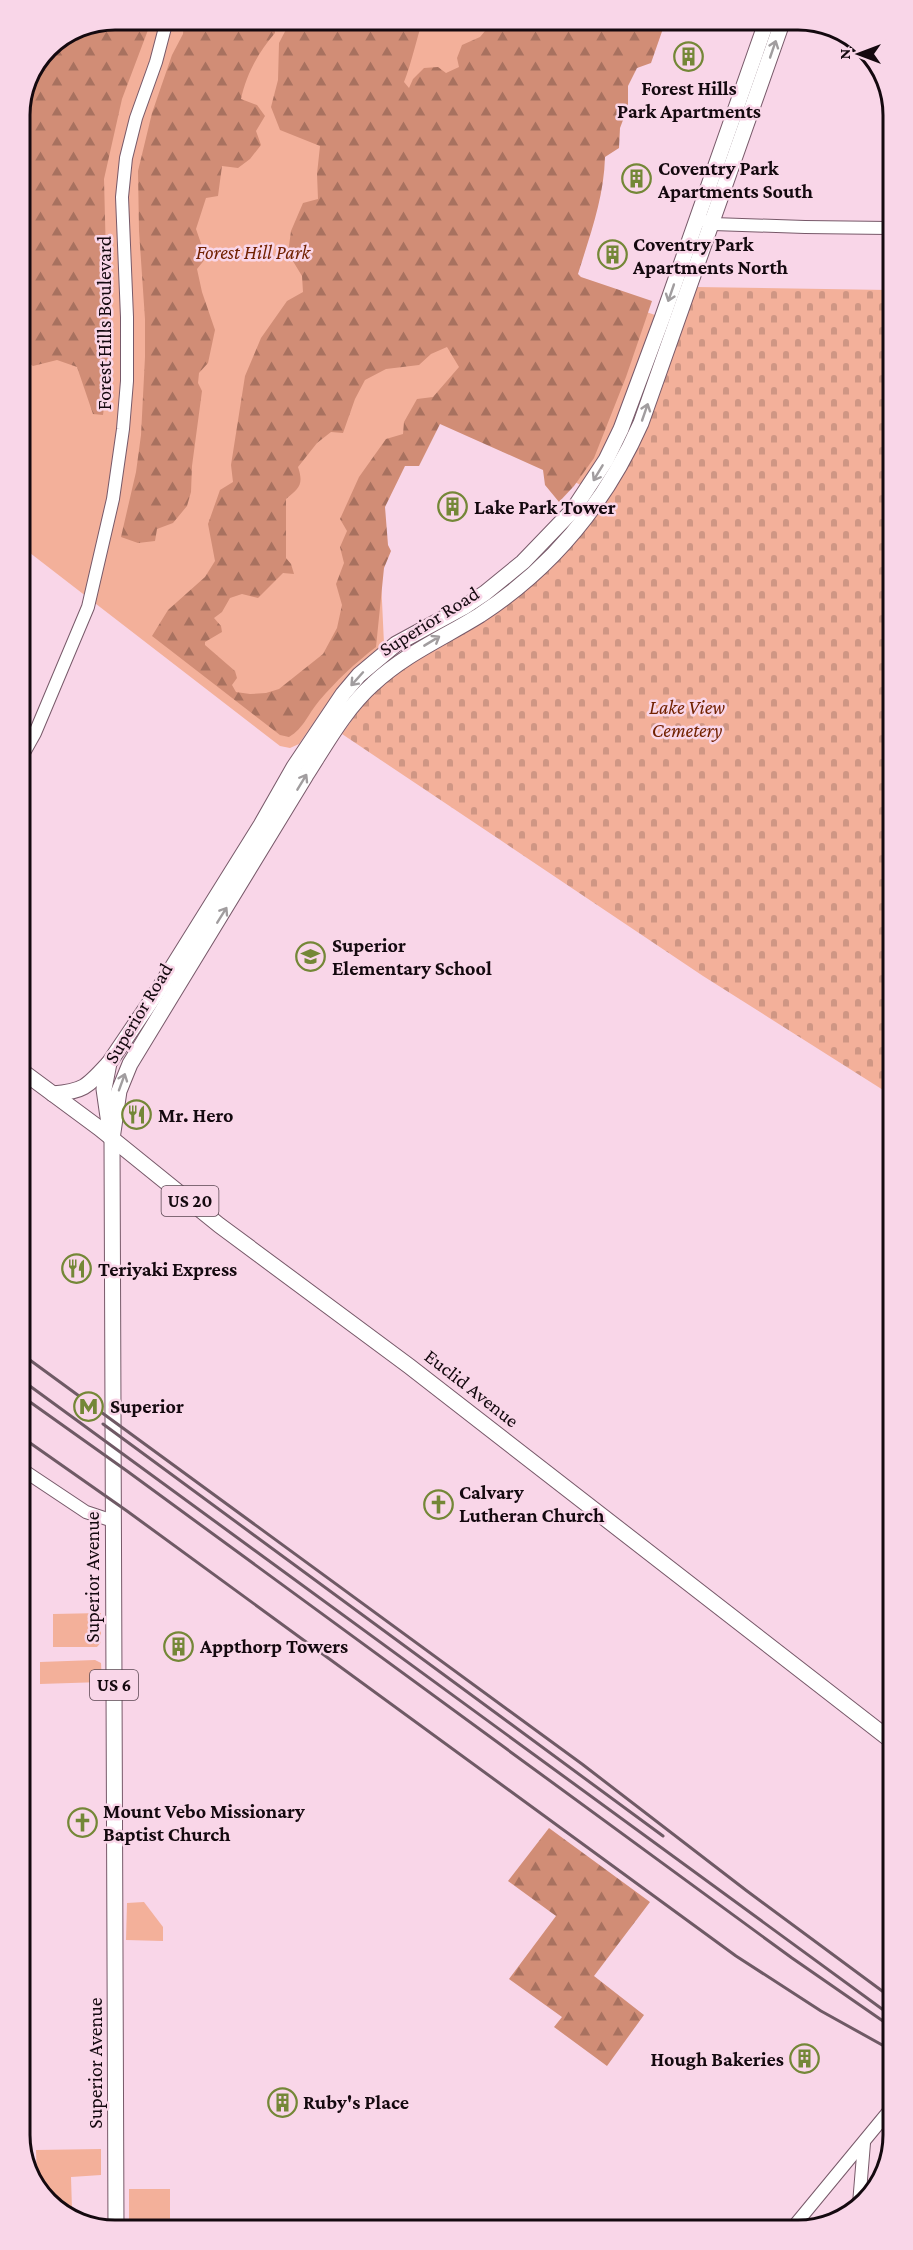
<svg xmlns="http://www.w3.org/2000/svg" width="913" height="2250" font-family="'Crimson Pro',serif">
	<defs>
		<pattern id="forest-firs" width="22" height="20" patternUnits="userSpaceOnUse" patternTransform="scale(1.5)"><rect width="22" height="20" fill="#d18d76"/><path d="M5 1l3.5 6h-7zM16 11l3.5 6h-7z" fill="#a8715f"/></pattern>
		<pattern id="cemetery-stones" width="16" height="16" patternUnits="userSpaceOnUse" patternTransform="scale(1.5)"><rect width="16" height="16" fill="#f3b09a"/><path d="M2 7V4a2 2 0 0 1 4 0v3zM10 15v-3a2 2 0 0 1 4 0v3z" fill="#cf9684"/></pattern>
	</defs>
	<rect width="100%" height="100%" fill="#f9d6e8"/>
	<!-- green -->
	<g fill="#f3b09a">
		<polygon points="115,20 647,20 558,281 655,315 616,427 583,486 442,420 421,413 378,515 384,644 337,689 299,744 290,748 280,746 21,546 20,406 29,394 20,388 20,109 48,47"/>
		<polygon points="101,1613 101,1642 97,1647 53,1647 53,1614"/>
		<polygon points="95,1660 101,1663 102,1682 40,1684 40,1662"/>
		<polygon points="144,1902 163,1927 163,1941 126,1940 127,1903"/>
		<polygon points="101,2149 101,2175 71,2177 72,2210 57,2210 37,2182 36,2150"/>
		<rect x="129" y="2189" width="41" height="41"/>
	</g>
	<!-- forest -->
	<g fill="url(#forest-firs)" fill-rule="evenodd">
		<polygon points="115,20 151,20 151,22 122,99 104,179 108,335 107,385 103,415 93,414 77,367 57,360 33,366 20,357 20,109 48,47"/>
		<path d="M184,20h90l1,13c-16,18 -29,42 -34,66l16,6 8,11 -9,15 5,14 -11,14 -12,9 -16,-2 -4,30 -12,2 -10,31 10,29 -9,11 5,23 13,38 -7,33 -9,10 -1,10 4,8 -10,75 -1,26 -4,14 -14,17 -16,6 -2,12 -17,2 -17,-6 15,-65 5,-37 4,-78v-38l-6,-88 -1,-60 14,-58 20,-58 11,-21z"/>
		<path d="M291,20h132c-7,20 -11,42 -19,62l5,6 4,-9 11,-11 14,-1 8,6 13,-6 -2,-9 5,-13 18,-8 14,-17h172l-15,43 -14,5 -9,18v21l-8,21 -1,20 -14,9c-1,41 -15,78 -27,117l3,3 71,24 -26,76 -32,81 -20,28 -15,16 -14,-17 -2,-15 -103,-46 -21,42h-14l-20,41 3,38 3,6 -7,17 -8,79c-21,16 -40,34 -57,54 -11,13 -15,27 -30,36l-9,-2 -128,-99 16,-26 37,-33 10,-16 -7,-37 12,-34 13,-8 -2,-17 14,-89 16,-38 26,-37 16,-9 -1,-16 -14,-23 3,-22 12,-28 15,-4 -1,-25 3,-28 -40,-16 -9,-23 7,-27 1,-37zM447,347l12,20 -26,30 -16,2 -13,23 -1,12 -17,5 -27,38 -19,42 7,12 -7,16 4,16 -8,21 6,21 -5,23 -14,26 -44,35 -13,4 -16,1 -14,-2 -4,-7 5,-7 -2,-7 -30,-26v-3l17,-10 -1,-6 -7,-8 8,-6 8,-14 12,-4 16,4 25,-25 11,1 -3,-10 -5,-6v-59c13,-11 18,-14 12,-32l19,-24 14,-11 12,1 12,-34 10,-19 21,-11 33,-4 12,-11z"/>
		<polygon points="549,1828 650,1902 594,1976 644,2015 607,2066 554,2027 562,2017 509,1979 556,1916 508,1881"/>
	</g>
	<!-- cemetery -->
	<path fill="url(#cemetery-stones)" d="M696,287l193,3 2,805 -188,-119 -361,-242c13,-18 26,-38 43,-53 39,-34 89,-52 130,-83 53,-39 99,-97 126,-158 22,-49 37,-102 55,-153z"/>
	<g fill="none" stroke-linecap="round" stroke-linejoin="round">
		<defs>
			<g id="minor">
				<polyline points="705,221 713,224 805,227 889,228"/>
				<polyline points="21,758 35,733 88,607 113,499 123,429 127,381 127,317 122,197 126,158 136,118 156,62 167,20"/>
				<polyline points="23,1470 86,1512 113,1521"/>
				<polyline points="859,2204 864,2143"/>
				<polyline points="794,2226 893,2106"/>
			</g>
			<g id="major">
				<polyline points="22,1071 99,1128 219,1225 409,1366 893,1742"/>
				<path d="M53,1094c31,-3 34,-7 55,-30"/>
				<polyline points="109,1124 104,1089 109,1063 155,995 261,825 294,767 343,694 359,675 396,644 464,607 485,593 523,562 573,510 606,460 621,429 663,316 767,20"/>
				<path d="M116,2230l-4,-1091 7,-48 11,-27 176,-289c20,-31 39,-66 67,-91 32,-30 70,-46 107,-69 72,-47 126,-113 161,-192l142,-403"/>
			</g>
		</defs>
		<!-- minor casing -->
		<use href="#minor" stroke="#775969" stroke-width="14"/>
		<!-- major casing -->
		<use href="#major" stroke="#775969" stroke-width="17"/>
		<!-- minor -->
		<use href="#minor" stroke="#fff" stroke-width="12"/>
		<!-- major -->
		<use href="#major" stroke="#fff" stroke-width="15"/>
		<!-- rail -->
		<g stroke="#6f5a65" stroke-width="3">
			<polyline points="23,1355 582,1764 747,1891 893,1999"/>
			<polyline points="23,1381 893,2017"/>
			<polyline points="23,1397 127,1471 792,1958 893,2028"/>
			<polyline points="103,1424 663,1836"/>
			<polyline points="23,1438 127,1511 736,1956 821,2011 893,2051"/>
		</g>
	</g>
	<!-- one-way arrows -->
	<defs><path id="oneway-shaft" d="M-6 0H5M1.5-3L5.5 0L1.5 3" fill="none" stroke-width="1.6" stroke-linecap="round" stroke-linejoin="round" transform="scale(1.5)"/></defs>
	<g stroke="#a19d9f">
		<use href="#oneway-shaft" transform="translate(773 49) rotate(-71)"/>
		<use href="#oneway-shaft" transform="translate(671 293) rotate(109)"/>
		<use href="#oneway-shaft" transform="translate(645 412) rotate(-71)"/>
		<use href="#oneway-shaft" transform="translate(598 473) rotate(121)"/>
		<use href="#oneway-shaft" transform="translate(432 641) rotate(-31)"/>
		<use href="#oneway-shaft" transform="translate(357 679) rotate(132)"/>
		<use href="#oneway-shaft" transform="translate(302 782) rotate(-59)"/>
		<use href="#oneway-shaft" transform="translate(222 915) rotate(-58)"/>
		<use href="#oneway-shaft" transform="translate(122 1082) rotate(-70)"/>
	</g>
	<!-- icons -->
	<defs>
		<symbol id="building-ring" viewBox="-11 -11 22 22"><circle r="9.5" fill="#f9d6e8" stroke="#748737" stroke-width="1.5"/><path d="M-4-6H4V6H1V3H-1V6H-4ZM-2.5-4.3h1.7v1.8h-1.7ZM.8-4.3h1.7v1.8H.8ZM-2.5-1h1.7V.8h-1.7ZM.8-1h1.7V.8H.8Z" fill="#748737"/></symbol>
		<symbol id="school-ring" viewBox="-11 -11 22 22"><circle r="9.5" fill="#f9d6e8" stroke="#748737" stroke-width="1.5"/><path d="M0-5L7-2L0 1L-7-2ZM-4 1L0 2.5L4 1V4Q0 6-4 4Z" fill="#748737"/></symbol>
		<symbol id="restaurant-ring" viewBox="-11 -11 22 22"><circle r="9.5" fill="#f9d6e8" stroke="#748737" stroke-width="1.5"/><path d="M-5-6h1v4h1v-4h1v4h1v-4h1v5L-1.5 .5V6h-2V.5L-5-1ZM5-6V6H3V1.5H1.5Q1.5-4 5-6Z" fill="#748737"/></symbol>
		<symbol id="metro-ring" viewBox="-11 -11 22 22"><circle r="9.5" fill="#f9d6e8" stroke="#748737" stroke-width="1.5"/><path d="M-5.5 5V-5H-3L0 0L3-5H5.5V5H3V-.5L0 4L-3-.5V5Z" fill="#748737"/></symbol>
		<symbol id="church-ring" viewBox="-11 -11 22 22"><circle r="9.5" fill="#f9d6e8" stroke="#748737" stroke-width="1.5"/><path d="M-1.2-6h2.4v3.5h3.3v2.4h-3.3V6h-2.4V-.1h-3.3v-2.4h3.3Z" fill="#748737"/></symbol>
	</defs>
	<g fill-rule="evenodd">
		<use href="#building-ring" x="672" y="40" width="33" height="33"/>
		<use href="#building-ring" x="620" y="162" width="33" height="33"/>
		<use href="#building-ring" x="596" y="238" width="33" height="33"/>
		<use href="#building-ring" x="436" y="490" width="33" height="33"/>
		<use href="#school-ring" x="294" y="940" width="33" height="33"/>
		<use href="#restaurant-ring" x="120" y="1098" width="33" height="33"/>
		<use href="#restaurant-ring" x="60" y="1252" width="33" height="33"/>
		<use href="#metro-ring" x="72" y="1390" width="33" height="33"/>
		<use href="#church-ring" x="422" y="1488" width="33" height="33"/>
		<use href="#building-ring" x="162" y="1630" width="33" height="33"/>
		<use href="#church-ring" x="66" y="1806" width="33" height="33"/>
		<use href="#building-ring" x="788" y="2042" width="33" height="33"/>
		<use href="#building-ring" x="266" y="2086" width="33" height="33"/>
	</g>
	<g text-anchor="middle" stroke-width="5" stroke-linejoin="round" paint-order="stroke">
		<!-- shield labels -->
		<g fill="#f9d6e8" stroke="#594650" stroke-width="1.5">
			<rect x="161.5" y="1186" width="57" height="30" rx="4.5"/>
			<rect x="90" y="1670" width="48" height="30" rx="4.5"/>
		</g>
		<g font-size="18" font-weight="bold" fill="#14090f">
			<text x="190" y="1207">US 20</text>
			<text x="114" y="1691">US 6</text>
		</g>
		<!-- poi labels -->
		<g font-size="20" font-weight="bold" fill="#14090f" stroke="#f9d6e8" text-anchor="start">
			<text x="689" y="95" text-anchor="middle">Forest Hills<tspan x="689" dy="23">Park Apartments</tspan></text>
			<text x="658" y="175">Coventry Park<tspan x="658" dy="23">Apartments South</tspan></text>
			<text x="633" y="251">Coventry Park<tspan x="633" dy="23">Apartments North</tspan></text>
			<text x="474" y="514">Lake Park Tower</text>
			<text x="332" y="952">Superior<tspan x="332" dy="23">Elementary School</tspan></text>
			<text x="158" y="1122">Mr. Hero</text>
			<text x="98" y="1276">Teriyaki Express</text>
			<text x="110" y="1413">Superior</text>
			<text x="459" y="1499">Calvary<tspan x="459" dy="23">Lutheran Church</tspan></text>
			<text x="200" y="1653">Appthorp Towers</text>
			<text x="103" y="1818">Mount Vebo Missionary<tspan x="103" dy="23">Baptist Church</tspan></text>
			<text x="784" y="2066" text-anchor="end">Hough Bakeries</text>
			<text x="303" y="2109">Ruby's Place</text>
		</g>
		<!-- park labels -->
		<g font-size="20" font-style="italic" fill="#712100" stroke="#f9d6e8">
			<text x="253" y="259">Forest Hill Park</text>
			<text x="687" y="714">Lake View<tspan x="687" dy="23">Cemetery</tspan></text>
		</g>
		<!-- street labels -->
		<g font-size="20" fill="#14090f" stroke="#f9d6e8">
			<text transform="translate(104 323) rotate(-90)" y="7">Forest Hills Boulevard</text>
			<text transform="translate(429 621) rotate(-32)" y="7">Superior Road</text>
			<text transform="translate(138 1013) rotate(-59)" y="7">Superior Road</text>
			<text transform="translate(472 1388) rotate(38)" y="7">Euclid Avenue</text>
			<text transform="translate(92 1577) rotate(-90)" y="7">Superior Avenue</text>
			<text transform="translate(95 2063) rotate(-90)" y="7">Superior Avenue</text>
		</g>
	</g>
	<!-- crop -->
	<path d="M0 0H913V2250H0ZM115 30H798A85 85 0 0 1 883 115V2135A85 85 0 0 1 798 2220H115A85 85 0 0 1 30 2135V115A85 85 0 0 1 115 30Z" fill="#f9d6e8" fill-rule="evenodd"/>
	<path fill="none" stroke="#14090f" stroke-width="3" d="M115 30H798A85 85 0 0 1 883 115V2135A85 85 0 0 1 798 2220H115A85 85 0 0 1 30 2135V115A85 85 0 0 1 115 30Z"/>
	<!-- north arrow -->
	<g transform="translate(859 54) rotate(270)" stroke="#f9d6e8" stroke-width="4.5" paint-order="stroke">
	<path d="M0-4.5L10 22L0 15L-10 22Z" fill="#14090f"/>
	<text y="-9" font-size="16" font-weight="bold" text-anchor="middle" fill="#14090f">N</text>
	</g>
</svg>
